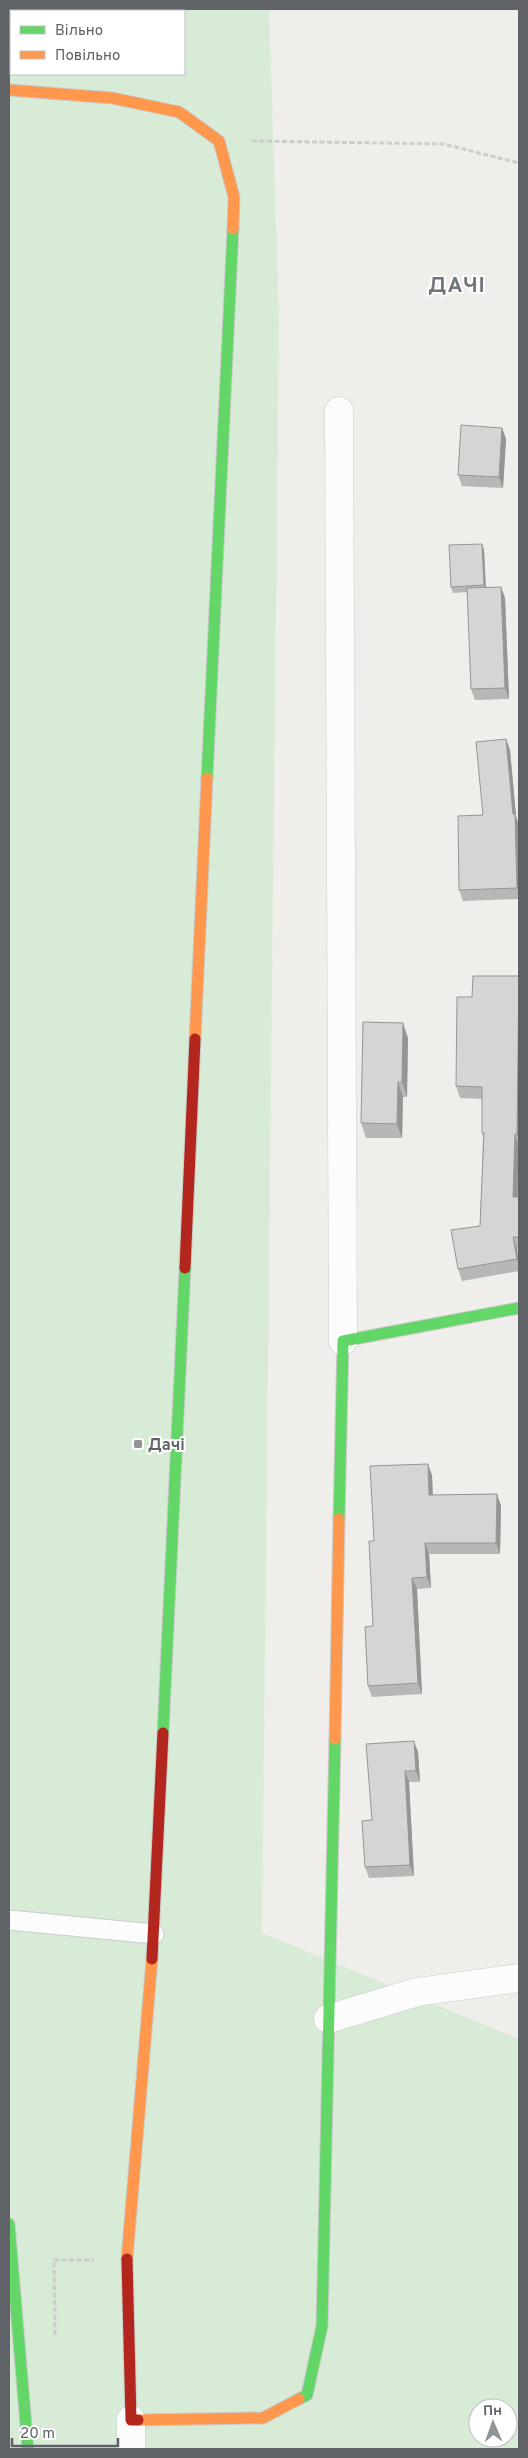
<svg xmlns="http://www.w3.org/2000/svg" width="528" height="2458" font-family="Overpass,sans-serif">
	<rect width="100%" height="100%" fill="#efeeea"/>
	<!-- green -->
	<path fill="#d8ebd6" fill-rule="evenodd" d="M9,9h260l10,311 -17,1613 257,106v410h-510zM11,11h173v63h-173zM478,2408h30v30h-30z"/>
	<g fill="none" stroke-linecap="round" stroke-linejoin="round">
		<defs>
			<polyline id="lane" points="9,1920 154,1934"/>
			<g id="street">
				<polyline points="339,411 343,1341"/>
				<polyline points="328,2019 417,1992 519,1978"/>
				<polyline points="131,2449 131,2420"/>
			</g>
			<g id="fast">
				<polyline points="207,778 233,229"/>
				<polyline points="339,1519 343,1341 519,1308"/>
				<polyline points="163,1733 185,1268"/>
				<polyline points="9,2224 28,2449"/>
				<polyline points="299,2399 307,2395 322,2326 335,1739"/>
			</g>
			<g id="slow">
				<polyline points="9,90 112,98 179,112 219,141 234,197 233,229"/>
				<polyline points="195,1039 207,778"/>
				<polyline points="335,1739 339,1519"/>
				<polyline points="127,2259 152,1959"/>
				<polyline points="138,2420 263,2418 299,2399"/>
			</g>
			<g id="jam">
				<polyline points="185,1268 195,1039"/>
				<polyline points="152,1959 163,1733"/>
				<polyline points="127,2259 131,2420 138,2420"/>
			</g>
		</defs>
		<!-- lane casing -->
		<use href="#lane" stroke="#cbcccc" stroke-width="21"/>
		<!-- street casing -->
		<use href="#street" stroke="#cbcccc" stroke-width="29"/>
		<!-- fast casing -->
		<use href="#fast" stroke="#cacacb" stroke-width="13"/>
		<!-- slow casing -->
		<use href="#slow" stroke="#cacacb" stroke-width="13"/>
		<!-- jam casing -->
		<use href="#jam" stroke="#cacacb" stroke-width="13"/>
		<!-- path -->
		<g stroke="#cacfcc" stroke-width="3" stroke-dasharray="5 2.5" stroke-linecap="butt">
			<polyline points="252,141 443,144 519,163"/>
			<polyline points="55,2335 54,2260 94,2260"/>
		</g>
		<!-- lane -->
		<use href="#lane" stroke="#fdfcfc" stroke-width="19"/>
		<!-- street -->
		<use href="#street" stroke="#fdfcfc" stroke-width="28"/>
		<!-- fast -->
		<use href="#fast" stroke="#63d668" stroke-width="11"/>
		<!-- slow -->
		<use href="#slow" stroke="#ff974d" stroke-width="11"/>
		<!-- jam -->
		<use href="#jam" stroke="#b3261e" stroke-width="11"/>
	</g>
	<!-- wall -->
	<g fill="#b8b7b5">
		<polygon points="502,428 506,439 503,488 462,486 458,475"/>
		<polygon points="482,544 484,550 486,588 501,587 505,598 509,699 475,700 471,689 468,592 453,593 451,587"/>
		<polygon points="506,739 510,750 516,816 519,825 519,899 463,901 459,890 483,815"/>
		<polygon points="519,976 519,1146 518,1197 519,1197 519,1249 517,1249 519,1260 519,1271 462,1281 458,1269 480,1226 483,1138 482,1133 482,1099 460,1098 456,1086 472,997"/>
		<polygon points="408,1038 407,1097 403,1097 402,1138 366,1138 361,1123"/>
		<polygon points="432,1475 433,1495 497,1494 501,1506 500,1554 429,1554 431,1588 417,1589 422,1694 372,1697 368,1686 373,1626 374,1541"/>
		<polygon points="418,1752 420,1782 409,1782 414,1876 369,1878 365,1867 372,1820"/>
	</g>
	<!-- shaded-wall -->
	<g fill="#969594">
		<polygon points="502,428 506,439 503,488 499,477"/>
		<polygon points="482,544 484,550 486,591 484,585"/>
		<polygon points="501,587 505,598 509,699 505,688"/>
		<polygon points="506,739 510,750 516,816 519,825 519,895 517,888 513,814"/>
		<polygon points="403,1023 408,1038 407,1097 402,1082"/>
		<polygon points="519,1031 519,1139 517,1134"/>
		<polygon points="398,1082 403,1097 402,1138 397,1124"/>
		<polygon points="515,1134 519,1146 517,1209 513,1197"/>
		<polygon points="513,1237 517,1249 519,1266 517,1259"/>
		<polygon points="428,1464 432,1475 433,1506 429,1495"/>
		<polygon points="497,1494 501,1506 500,1554 496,1543"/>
		<polygon points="425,1543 429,1554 431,1588 427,1577"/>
		<polygon points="412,1578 417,1589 422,1694 418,1683"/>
		<polygon points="414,1741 418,1752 420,1782 416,1771"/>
		<polygon points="405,1771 409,1782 414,1876 410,1865"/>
	</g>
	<!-- building -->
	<g fill="#d6d5d3" stroke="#969594">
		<polygon points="461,425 502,428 499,477 458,475"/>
		<polygon points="482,544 484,585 451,587 449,545"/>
		<polygon points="501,587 505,688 471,689 467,588"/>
		<polygon points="506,739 513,814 515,814 517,888 459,890 458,816 483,815 476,742"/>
		<polygon points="473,976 519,976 517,1134 515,1134 513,1197 519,1197 519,1237 513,1237 517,1259 458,1269 451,1230 480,1226 484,1133 482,1133 482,1087 456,1086 457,997 472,997"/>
		<polygon points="363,1022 403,1023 402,1082 398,1082 397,1124 361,1123"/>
		<polygon points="428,1464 429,1495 497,1494 496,1543 425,1543 427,1577 412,1578 418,1683 368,1686 365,1627 373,1626 369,1541 374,1541 370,1466"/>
		<polygon points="414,1741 416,1771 405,1771 410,1865 365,1867 362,1821 372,1820 366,1744"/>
	</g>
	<!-- markers -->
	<rect fill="#919496" stroke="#fff" stroke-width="2" x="133" y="1439" width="10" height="10" rx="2.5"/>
	<g text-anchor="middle" stroke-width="4" stroke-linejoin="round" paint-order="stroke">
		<!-- poi labels -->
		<g font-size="16" font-weight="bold" fill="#5f6368" stroke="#fff" text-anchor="start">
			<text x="148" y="1450">Дачі</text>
		</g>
		<!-- district labels -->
		<g font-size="21" font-weight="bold" letter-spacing="1" fill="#70757a" stroke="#fff">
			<text x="457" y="292">ДАЧІ</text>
		</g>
	</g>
	<!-- border -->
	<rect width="528" height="2458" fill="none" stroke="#5f6368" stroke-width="20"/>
	<!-- legend -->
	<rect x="10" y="10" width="175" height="65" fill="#ffffff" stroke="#bfc1c3"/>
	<rect x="20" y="26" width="25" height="8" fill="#63d668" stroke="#bfc1c3"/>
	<text x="55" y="35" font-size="15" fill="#5f6368">Вільно</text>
	<rect x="20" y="51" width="25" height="8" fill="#ff974d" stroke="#bfc1c3"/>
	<text x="55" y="60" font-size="15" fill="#5f6368">Повільно</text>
	<!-- north arrow -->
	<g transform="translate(493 2423) rotate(358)"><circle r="24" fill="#ffffff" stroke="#bfc1c3"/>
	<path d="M0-4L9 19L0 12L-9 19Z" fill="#919496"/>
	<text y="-8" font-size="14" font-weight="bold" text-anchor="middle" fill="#5f6368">Пн</text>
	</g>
	<!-- scale -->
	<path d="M12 2438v8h106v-8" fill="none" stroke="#5f6368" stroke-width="2.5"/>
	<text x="20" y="2438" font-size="15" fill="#5f6368" stroke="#ffffff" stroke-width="4" paint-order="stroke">20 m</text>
</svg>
